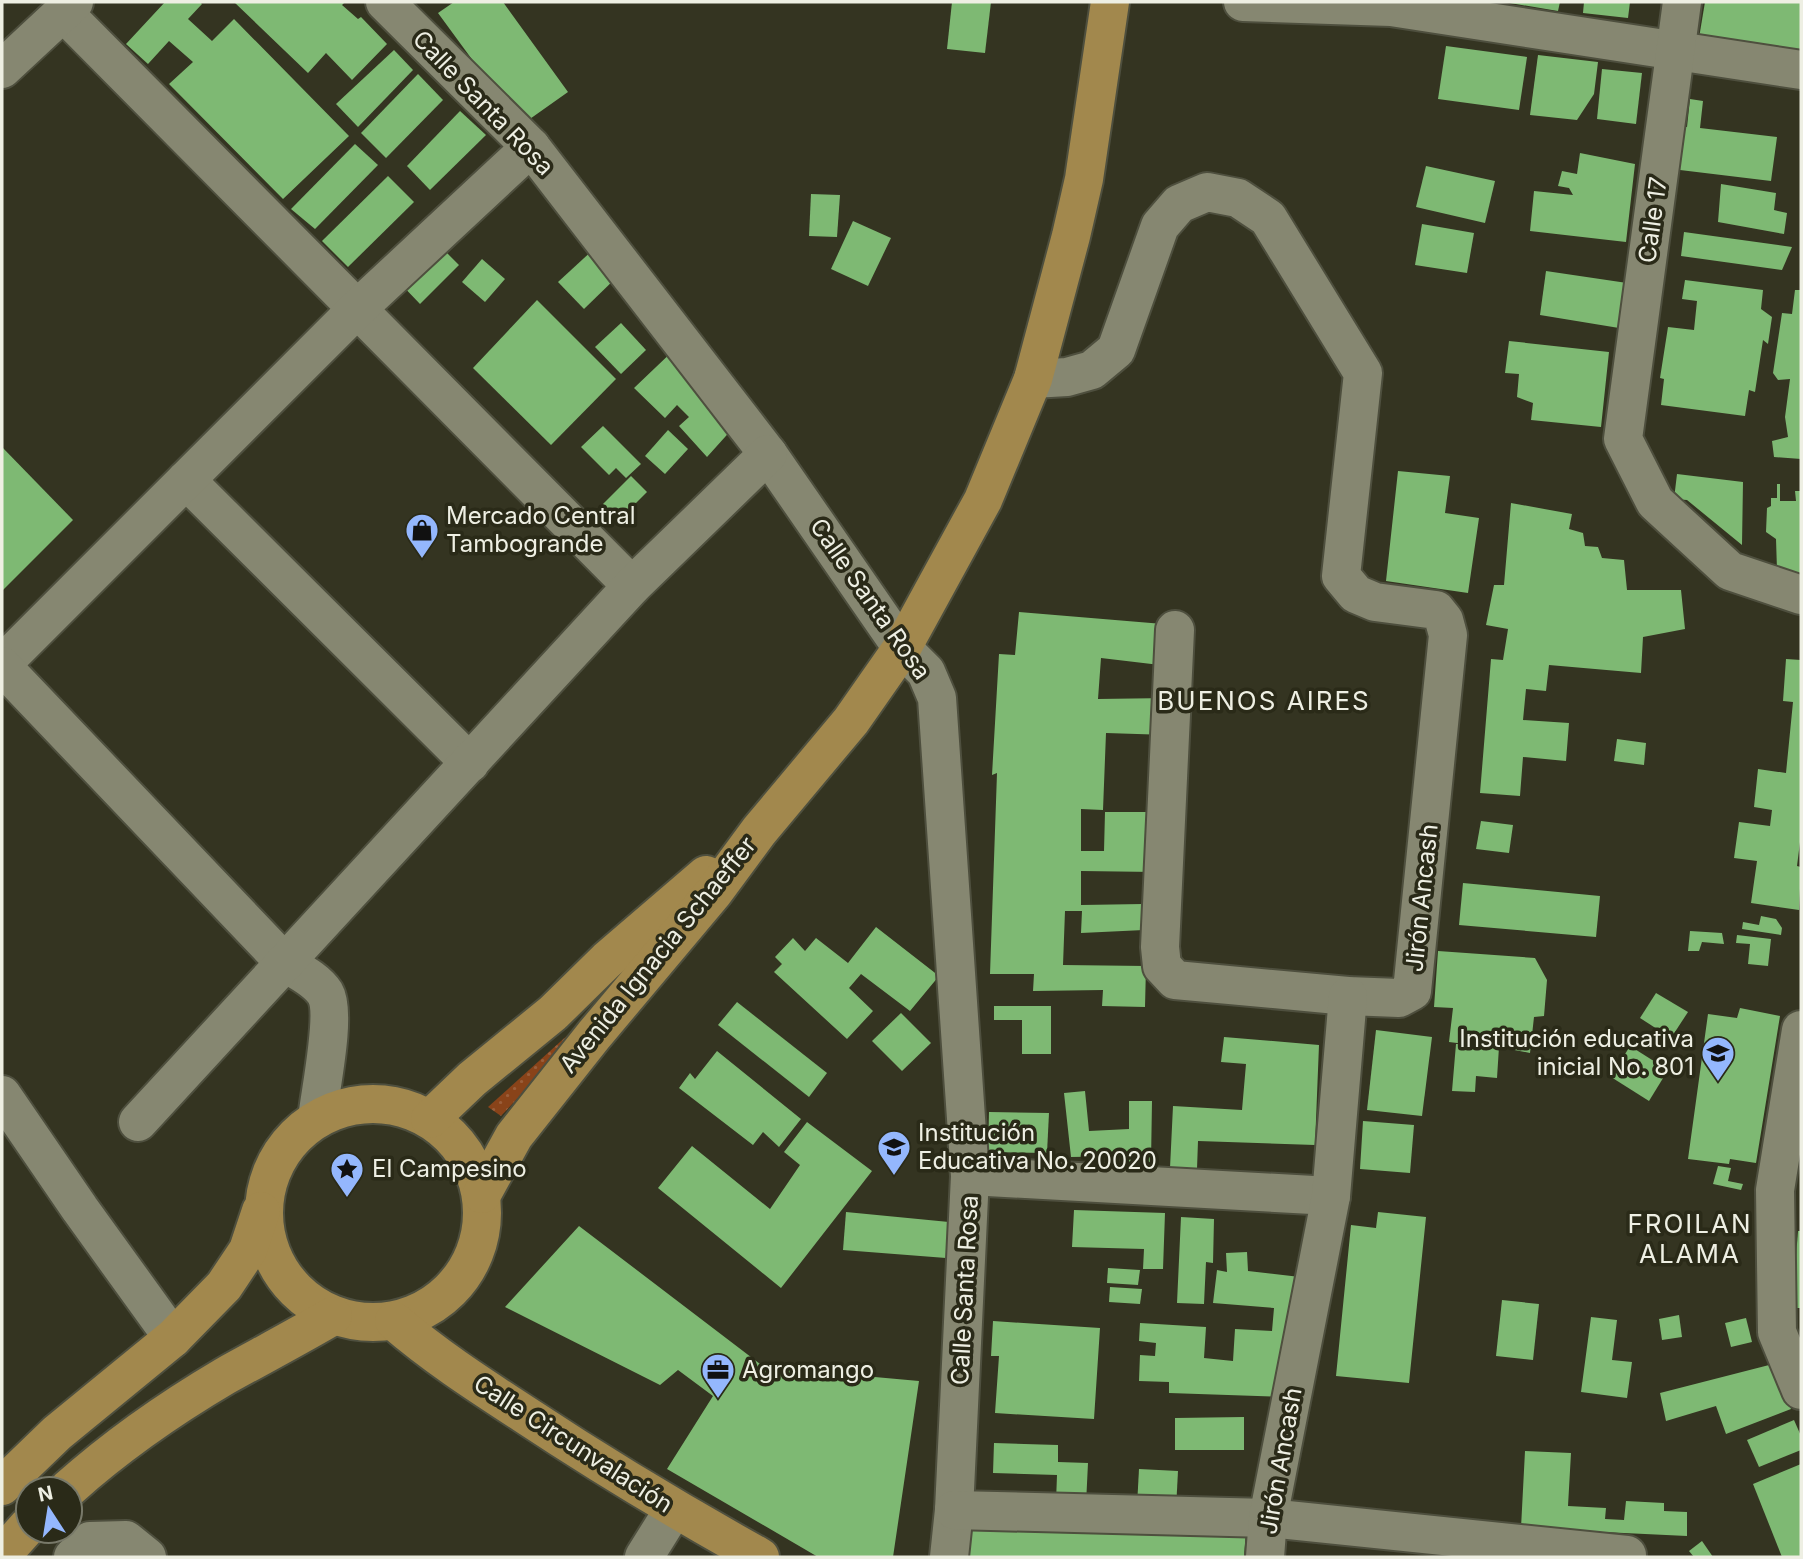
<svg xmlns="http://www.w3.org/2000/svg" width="1803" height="1559" font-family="Inter,sans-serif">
	<defs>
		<pattern id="grass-dots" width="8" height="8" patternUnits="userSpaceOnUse" patternTransform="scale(1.75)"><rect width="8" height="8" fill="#894319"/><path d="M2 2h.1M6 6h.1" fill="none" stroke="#9a5e3a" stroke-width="1.8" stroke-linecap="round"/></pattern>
	</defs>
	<rect width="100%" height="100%" fill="#343421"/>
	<!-- grass -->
	<polygon fill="url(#grass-dots)" points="591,1014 594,1017 501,1116 488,1107"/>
	<!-- building -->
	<g fill="#7eb973">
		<polygon points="165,2 200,2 202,4 188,19 212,41 234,19 349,136 283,199 169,84 193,62 169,41 148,64 126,44"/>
		<polygon points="234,2 345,2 342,5 358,19 361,17 387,44 352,80 326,53 308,73"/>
		<polygon points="454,2 503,2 568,92 527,121 508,95 504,97 494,82 490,84 438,13"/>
		<polygon points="952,2 991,2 985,53 947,49"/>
		<polygon points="1504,2 1560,2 1558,11"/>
		<polygon points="1584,2 1630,2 1628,18 1583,13"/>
		<polygon points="1705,2 1801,2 1801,55 1699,38"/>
		<polygon points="1446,46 1527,57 1519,110 1438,99"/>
		<polygon points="394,50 413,70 358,127 336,104"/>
		<polygon points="1538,55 1598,62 1594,94 1577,120 1530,115"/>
		<polygon points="1602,69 1642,73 1636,124 1597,119"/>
		<polygon points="418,74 443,100 386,158 361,133"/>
		<polygon points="1690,99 1703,101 1700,128 1777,137 1771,181 1680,170 1680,126 1687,127"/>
		<polygon points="460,111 486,135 430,190 407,166"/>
		<polygon points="355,144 378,165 315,229 291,209"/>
		<polygon points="1580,153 1635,164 1626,242 1530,231 1534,191 1573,195 1569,188 1558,186 1562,171 1577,174"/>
		<polygon points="1426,166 1495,181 1485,223 1416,207"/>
		<polygon points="388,176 414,202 348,267 322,241"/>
		<polygon points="1721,184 1776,193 1774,210 1787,213 1784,234 1718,222"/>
		<polygon points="811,194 840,195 837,237 809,236"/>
		<polygon points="853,221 891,238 868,286 831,269"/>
		<polygon points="1422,224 1474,233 1467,273 1415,265"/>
		<polygon points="1684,232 1792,247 1782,270 1681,256"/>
		<polygon points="595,248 620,274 584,309 558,282"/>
		<polygon points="446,252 459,265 420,304 398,281 427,253 436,263"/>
		<polygon points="482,259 505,279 485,302 462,282"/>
		<polygon points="1546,271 1627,283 1619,328 1540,315"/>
		<polygon points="1685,280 1763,290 1761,309 1772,317 1768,344 1763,340 1755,392 1749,390 1745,416 1661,405 1664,379 1660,378 1668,327 1694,330 1697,301 1682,299"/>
		<polygon points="1795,290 1801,290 1801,459 1774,457 1772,441 1788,437 1785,417 1790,379 1778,380 1773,373 1782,313 1792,314"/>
		<polygon points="537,300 616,379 551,445 473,368"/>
		<polygon points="621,323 646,350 621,374 595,347"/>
		<polygon points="1509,341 1609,352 1601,427 1531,420 1533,403 1517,397 1519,374 1505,373"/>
		<polygon points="677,347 734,427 707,457 679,426 689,417 677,405 665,418 634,388"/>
		<polygon points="603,426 641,464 626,478 616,468 609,475 581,447"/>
		<polygon points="668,430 688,449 665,474 645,456"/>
		<polygon points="2,447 73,520 2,591"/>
		<polygon points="1398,471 1450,476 1445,513 1479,518 1468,593 1386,581"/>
		<polygon points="1677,474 1743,482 1742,545 1687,500 1674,499"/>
		<polygon points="631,476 647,492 619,520 603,504"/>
		<polygon points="1777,484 1780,484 1780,501 1796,501 1795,491 1801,491 1801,579 1777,570 1776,539 1766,532 1767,508 1771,506 1771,498 1777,498"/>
		<polygon points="1511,503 1572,514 1569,529 1583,533 1585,546 1598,547 1602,558 1624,560 1627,590 1681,590 1685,629 1643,637 1641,673 1549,665 1546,691 1526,689 1523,720 1569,723 1566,761 1523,757 1520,796 1480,793 1491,659 1503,660 1508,629 1486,625 1494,585 1504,585"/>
		<polygon points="1019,612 1163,624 1160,665 1101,658 1098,699 1169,698 1168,735 1106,733 1103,810 1081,809 1081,851 1104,851 1105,812 1155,812 1155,872 1081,871 1081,905 1143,904 1144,930 1081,933 1082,911 1065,911 1063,965 1146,966 1145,1007 1102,1006 1103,990 1033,991 1034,974 990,974 997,773 992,775 999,654 1015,655"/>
		<polygon points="1786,659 1801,660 1801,834 1797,866 1801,867 1799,910 1751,903 1757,861 1734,858 1739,822 1770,826 1772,810 1754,807 1758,769 1786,773 1793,702 1783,701"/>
		<polygon points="1617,739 1646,743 1644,765 1614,761"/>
		<polygon points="1481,821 1513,825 1509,853 1476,849"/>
		<polygon points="1463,883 1600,896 1596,937 1459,925"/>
		<polygon points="1761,916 1776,919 1782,928 1781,935 1742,929 1743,922 1759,925"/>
		<polygon points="876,927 939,976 910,1011 861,974 849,988 873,1011 847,1039 774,972 782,964 775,957 793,938 805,951 816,938 848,963"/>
		<polygon points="1690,931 1722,933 1724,944 1702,942 1699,951 1688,951"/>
		<polygon points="1737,935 1771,939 1768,966 1748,964 1750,944 1736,943"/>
		<polygon points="1438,951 1535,958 1547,980 1544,1016 1534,1017 1530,1053 1499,1047 1497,1078 1476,1076 1475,1092 1452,1091 1456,1044 1465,1044 1449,1042 1453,1008 1434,1007"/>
		<polygon points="1656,993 1688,1012 1671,1038 1640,1018"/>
		<polygon points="737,1002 827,1073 809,1097 718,1025"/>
		<polygon points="994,1006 1051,1006 1051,1054 1022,1054 1022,1020 994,1020"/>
		<polygon points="1740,1008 1780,1016 1756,1163 1730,1159 1729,1164 1688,1159 1708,1014 1737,1018"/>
		<polygon points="901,1013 931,1043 902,1071 872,1041"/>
		<polygon points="1376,1030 1432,1037 1422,1116 1367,1110"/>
		<polygon points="1224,1037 1319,1045 1315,1145 1198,1141 1197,1169 1170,1168 1173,1106 1242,1110 1246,1064 1221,1062"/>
		<polygon points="1630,1046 1668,1070 1649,1101 1611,1077"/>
		<polygon points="717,1051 801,1119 779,1147 763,1132 753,1145 679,1088 690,1073 695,1079"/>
		<polygon points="1085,1091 1089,1131 1129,1129 1129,1101 1152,1101 1151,1162 1128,1162 1128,1156 1071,1157 1064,1093"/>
		<polygon points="989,1112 1049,1113 1047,1153 988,1152"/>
		<polygon points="1363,1121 1414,1125 1410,1173 1360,1169"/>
		<polygon points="807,1122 872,1171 781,1288 658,1188 692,1146 770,1209 800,1165 784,1152"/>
		<polygon points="1718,1166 1731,1168 1728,1181 1743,1184 1741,1190 1713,1184"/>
		<polygon points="1074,1210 1165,1213 1163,1269 1143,1269 1144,1249 1072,1247"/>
		<polygon points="846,1212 949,1222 946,1258 843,1250"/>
		<polygon points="1378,1212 1426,1217 1409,1383 1336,1376 1351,1225 1376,1228"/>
		<polygon points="1181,1217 1214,1219 1213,1263 1206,1262 1204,1304 1177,1303"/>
		<polygon points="579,1226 764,1367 919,1381 893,1557 818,1557 667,1469 713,1396 678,1370 660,1385 505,1307"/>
		<polygon points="1798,1231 1801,1231 1801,1308 1792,1308"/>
		<polygon points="1247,1252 1248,1271 1300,1277 1290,1397 1169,1393 1169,1382 1139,1381 1140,1355 1155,1356 1156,1343 1139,1341 1140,1323 1206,1327 1204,1358 1233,1361 1235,1329 1272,1331 1274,1308 1213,1303 1217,1270 1227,1272 1226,1253"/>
		<polygon points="1108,1268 1140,1270 1138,1285 1107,1283"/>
		<polygon points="1110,1287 1142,1289 1140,1304 1109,1302"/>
		<polygon points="1502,1300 1539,1304 1533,1360 1496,1356"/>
		<polygon points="1679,1315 1682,1337 1662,1340 1659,1319"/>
		<polygon points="1591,1317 1617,1320 1612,1360 1632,1362 1627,1398 1581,1392"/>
		<polygon points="1746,1318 1752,1342 1731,1347 1725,1323"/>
		<polygon points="993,1321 1100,1328 1094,1419 995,1413 999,1356 991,1356"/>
		<polygon points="1773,1364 1791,1409 1726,1434 1716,1406 1666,1421 1660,1393"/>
		<polygon points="1244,1417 1244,1450 1175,1450 1175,1418"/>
		<polygon points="1794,1420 1801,1436 1801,1450 1759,1467 1747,1440"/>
		<polygon points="994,1443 1058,1445 1058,1462 1088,1463 1086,1504 1056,1502 1057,1475 993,1473"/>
		<polygon points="1525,1451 1571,1453 1568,1506 1606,1508 1605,1519 1624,1520 1626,1501 1664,1503 1664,1511 1687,1512 1687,1536 1521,1528"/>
		<polygon points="1801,1464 1801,1557 1782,1557 1753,1484"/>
		<polygon points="1139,1469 1178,1471 1176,1509 1137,1506"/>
		<polygon points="961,1521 1246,1531 1244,1557 959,1557"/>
		<polygon points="1702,1541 1713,1557 1694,1557 1689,1551"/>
	</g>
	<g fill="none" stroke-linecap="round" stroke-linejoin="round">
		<defs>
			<g id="minor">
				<polyline points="385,2 531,147 768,454 902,648 926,672 937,698 970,1176 954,1510 949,1557"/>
				<polyline points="1243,2 1391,7 1801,70"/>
				<polyline points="1682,2 1623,439 1655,502 1730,571 1801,595"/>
				<polyline points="63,12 632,586"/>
				<polyline points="2,69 74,2"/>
				<polyline points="1033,379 1067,377 1092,370 1116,350 1160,226 1179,204 1207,192 1238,198 1268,218 1363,373 1341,576 1356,594 1375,602 1436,610 1444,620 1448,635 1412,991 1399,998 1348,996 1175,980 1162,966 1160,947 1175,630"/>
				<polyline points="186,480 470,763"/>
				<polyline points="2,664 357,309 531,147"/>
				<path d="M2,666l283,297c13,8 31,16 40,30 12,20 -5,98 -8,126"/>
				<polyline points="1801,1030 1775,1190 1777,1332 1801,1390"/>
				<polyline points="2,1095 80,1209 173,1338"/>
				<polyline points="138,1122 632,586 768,454"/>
				<polyline points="970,1176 1331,1196"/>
				<polyline points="954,1510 1268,1518 1627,1555"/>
				<polyline points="73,1557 90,1541 126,1540 147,1557"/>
				<polyline points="644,1557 674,1509"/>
				<polyline points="1265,1557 1268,1518 1331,1196 1348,996"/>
			</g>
			<g id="major">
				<circle cx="373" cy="1213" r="109"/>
				<polyline points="430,1119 472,1079 553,1013 607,960 706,875"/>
				<polyline points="482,1194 514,1136 594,1035 714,892 759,831 851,721 902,648 983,500 1033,379 1071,236 1084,179 1110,2"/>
				<path d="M394,1321c42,36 84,63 130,93 77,51 155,98 236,143"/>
				<polyline points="2,1486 57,1433 173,1338 224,1286 248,1250 261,1211"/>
				<path d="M68,1489c48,-43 101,-80 157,-113 36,-20 72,-39 108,-60"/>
				<polyline points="2,1555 28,1526"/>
			</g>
		</defs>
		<!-- minor casing -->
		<use href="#minor" stroke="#4e4f3e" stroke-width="42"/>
		<!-- major casing -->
		<use href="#major" stroke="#4e4f3e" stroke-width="42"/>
		<!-- minor -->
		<use href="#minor" stroke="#868771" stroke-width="38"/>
		<!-- major -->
		<use href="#major" stroke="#a2884d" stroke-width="38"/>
	</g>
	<!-- icons -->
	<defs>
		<symbol id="shop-pin" viewBox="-11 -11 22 30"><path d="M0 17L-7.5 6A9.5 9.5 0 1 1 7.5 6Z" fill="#94b7fd" stroke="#2a2a18"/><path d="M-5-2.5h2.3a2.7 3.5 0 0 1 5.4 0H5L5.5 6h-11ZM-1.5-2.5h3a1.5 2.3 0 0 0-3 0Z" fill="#111"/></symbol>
		<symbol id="school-pin" viewBox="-11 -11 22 30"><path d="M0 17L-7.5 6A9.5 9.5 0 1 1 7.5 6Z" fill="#94b7fd" stroke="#2a2a18"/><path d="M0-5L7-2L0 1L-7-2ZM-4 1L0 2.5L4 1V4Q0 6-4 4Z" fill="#111"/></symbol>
		<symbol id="sight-pin" viewBox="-11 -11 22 30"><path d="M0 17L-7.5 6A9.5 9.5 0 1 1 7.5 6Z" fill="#94b7fd" stroke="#2a2a18"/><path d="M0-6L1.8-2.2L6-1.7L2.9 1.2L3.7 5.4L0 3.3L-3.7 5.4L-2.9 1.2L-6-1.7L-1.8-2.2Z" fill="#111"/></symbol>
		<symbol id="office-pin" viewBox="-11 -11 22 30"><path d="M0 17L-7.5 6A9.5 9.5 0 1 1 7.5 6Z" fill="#94b7fd" stroke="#2a2a18"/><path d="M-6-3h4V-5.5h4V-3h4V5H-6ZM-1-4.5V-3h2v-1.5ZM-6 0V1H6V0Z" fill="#111"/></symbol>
	</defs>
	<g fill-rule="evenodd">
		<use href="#shop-pin" x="403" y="511" width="38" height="52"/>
		<use href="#school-pin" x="1699" y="1034" width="38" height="52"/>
		<use href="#school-pin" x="875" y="1128" width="38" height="52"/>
		<use href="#sight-pin" x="328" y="1150" width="38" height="52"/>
		<use href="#office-pin" x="699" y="1351" width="38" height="52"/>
	</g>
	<g text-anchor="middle" stroke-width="7" stroke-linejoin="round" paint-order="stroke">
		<!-- street labels -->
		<g font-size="24" fill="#eeefe3" stroke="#2a2a18">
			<text transform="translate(483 103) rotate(46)" y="8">Calle Santa Rosa</text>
			<text transform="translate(1653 220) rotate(-82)" y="8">Calle 17</text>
			<text transform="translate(870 599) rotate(55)" y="8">Calle Santa Rosa</text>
			<text transform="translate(1422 898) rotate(-84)" y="8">Jirón Ancash</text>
			<text transform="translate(658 955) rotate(-51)" y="8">Avenida Ignacia Schaeffer</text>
			<text transform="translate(965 1290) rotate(-87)" y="8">Calle Santa Rosa</text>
			<text transform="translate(573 1444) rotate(33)" y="8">Calle Circunvalación</text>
			<text transform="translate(1281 1461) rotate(-80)" y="8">Jirón Ancash</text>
		</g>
		<!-- poi labels -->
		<g font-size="24" fill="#eeefe3" stroke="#2a2a18" text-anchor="start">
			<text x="446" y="524">Mercado Central<tspan x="446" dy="28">Tambogrande</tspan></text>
			<text x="1694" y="1047" text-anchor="end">Institución educativa<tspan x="1694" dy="28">inicial No. 801</tspan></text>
			<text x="918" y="1141">Institución<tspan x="918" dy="28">Educativa No. 20020</tspan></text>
			<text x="372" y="1177">El Campesino</text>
			<text x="742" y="1378">Agromango</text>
		</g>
		<!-- neighbourhood labels -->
		<g font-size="26" letter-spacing="2" fill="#eeefe3" stroke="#2a2a18">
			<text x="1264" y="710">BUENOS AIRES</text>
			<text x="1690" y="1233">FROILAN<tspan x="1690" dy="30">ALAMA</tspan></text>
		</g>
	</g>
	<!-- border -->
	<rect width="1803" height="1559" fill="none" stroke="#eeefe3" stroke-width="7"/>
	<!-- north arrow -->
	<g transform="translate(49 1510) rotate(348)"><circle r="33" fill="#2a2a18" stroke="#787969" stroke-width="2"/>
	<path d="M0-5L12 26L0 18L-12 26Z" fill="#94b7fd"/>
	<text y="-10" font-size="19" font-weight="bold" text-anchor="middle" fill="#eeefe3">N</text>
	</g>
</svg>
